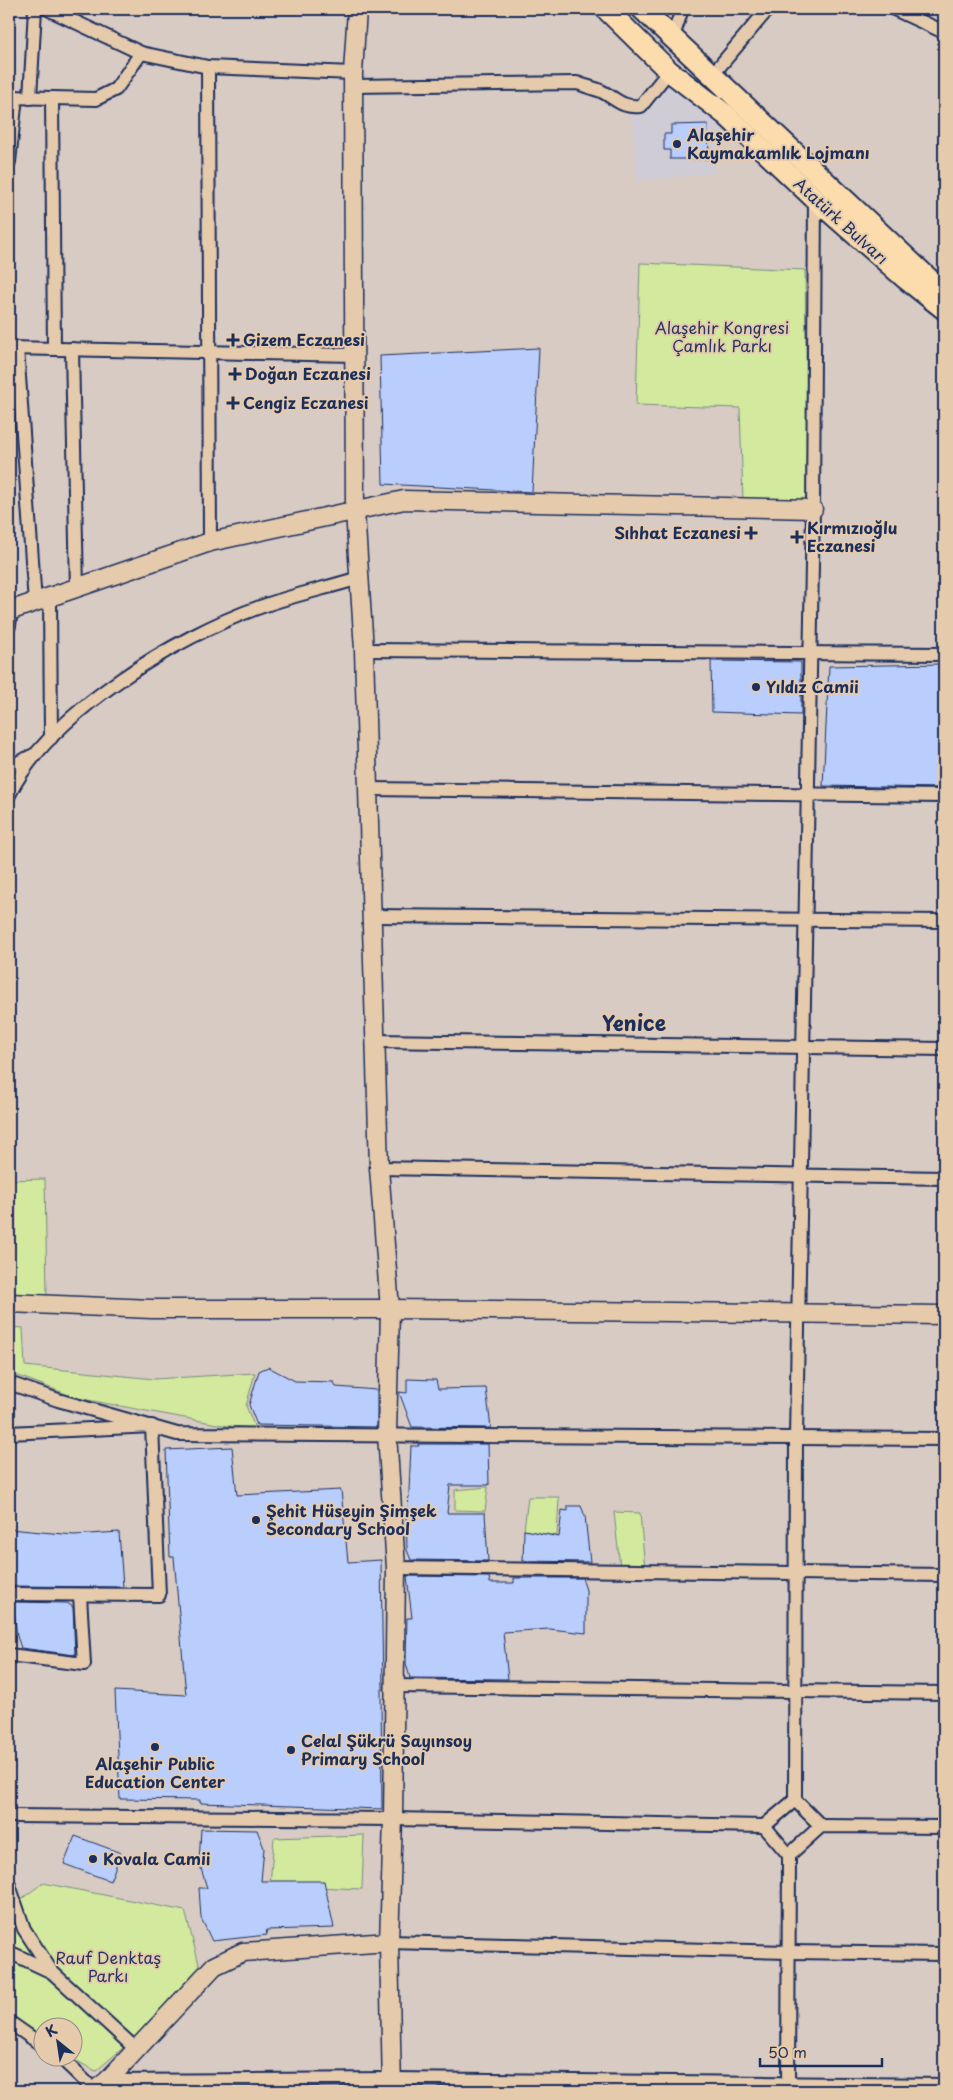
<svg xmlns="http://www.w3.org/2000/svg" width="953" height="2100" font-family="'Playpen Sans',sans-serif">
	<rect width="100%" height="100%" fill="#d8cbc4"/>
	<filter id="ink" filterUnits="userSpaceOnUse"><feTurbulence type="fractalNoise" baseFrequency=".02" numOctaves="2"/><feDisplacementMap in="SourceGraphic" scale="10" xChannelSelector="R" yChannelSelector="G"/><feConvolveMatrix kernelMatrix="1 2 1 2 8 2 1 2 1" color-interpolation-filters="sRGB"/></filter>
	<g filter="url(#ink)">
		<!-- built -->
		<polygon fill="#cfccd5" points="669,71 726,115 714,173 637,181 631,107"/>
		<!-- green -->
		<g fill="#d3e99e" stroke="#778c7e">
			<polygon points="640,263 805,270 808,500 743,500 740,408 636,405"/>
			<polygon points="45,1179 47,1297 9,1296 9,1180"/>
			<polygon points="9,1327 23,1328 25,1366 154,1379 255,1373 246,1406 255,1428 228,1426 77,1398 16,1375 9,1371"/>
			<polygon points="488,1487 485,1511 455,1510 455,1490"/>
			<polygon points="528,1497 559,1497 557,1536 524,1530"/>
			<polygon points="614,1512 640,1513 645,1569 620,1567"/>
			<polygon points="364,1835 362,1889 270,1885 274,1838"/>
			<polygon points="43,1883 185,1911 203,1979 96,2071 71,2058 72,2028 42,2028 42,2042 9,2023 9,1908"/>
		</g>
		<!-- building -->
		<g fill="#bacefd" stroke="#1b2f5e">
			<polygon points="708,124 709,159 670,159 670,150 664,150 664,134 671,134 671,125"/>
			<polygon points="539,348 532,492 383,484 380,356"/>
			<polygon points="711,661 801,662 801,715 712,712"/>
			<polygon points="944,664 942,788 823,786 829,666"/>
			<polygon points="268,1367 295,1381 334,1382 336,1387 377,1390 377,1427 257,1425 249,1405 259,1371"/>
			<polygon points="407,1379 436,1380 438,1389 486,1388 491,1428 412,1427 399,1392 407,1393"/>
			<polygon points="418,1444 488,1444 489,1485 450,1485 447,1513 485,1513 488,1561 411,1560 407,1550 406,1513 408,1513 411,1446 419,1446"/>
			<polygon points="232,1447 237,1495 341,1490 348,1562 381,1560 383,1690 381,1690 382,1809 200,1803 200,1800 120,1799 115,1691 186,1695 174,1557 170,1557 166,1450"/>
			<polygon points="568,1506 581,1506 585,1516 590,1562 523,1561 524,1530 559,1537 562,1510 568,1511"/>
			<polygon points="9,1529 74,1535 119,1532 123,1587 9,1586"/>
			<polygon points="407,1576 489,1577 490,1583 514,1583 514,1578 582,1578 586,1590 586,1633 550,1629 503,1632 508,1679 410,1678 406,1663 407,1618 412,1618"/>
			<polygon points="13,1602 67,1603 73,1607 75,1655 21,1648 17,1636"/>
			<polygon points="201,1829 257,1830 264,1848 261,1881 324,1881 334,1928 266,1930 267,1935 212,1941 201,1918 199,1888 207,1888 199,1862"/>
			<polygon points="75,1836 121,1853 110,1881 64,1864"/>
		</g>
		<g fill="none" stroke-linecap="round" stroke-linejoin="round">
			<defs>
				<g id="street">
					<polyline points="48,9 141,53 208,67 353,73"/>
					<polyline points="894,9 944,32"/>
					<polyline points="673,37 682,9"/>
					<polyline points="208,67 210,542"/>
					<polyline points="713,74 768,9"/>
					<path d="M353,86l224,-3c8,3 16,5 24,8 16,8 20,17 40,15l28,-35"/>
					<polyline points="9,97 96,99 116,89 141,53"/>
					<polyline points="30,98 35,9"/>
					<polyline points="52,98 54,349"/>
					<polyline points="9,162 16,97"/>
					<polyline points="815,199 813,509 796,1437 795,1800 821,1826"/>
					<polyline points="9,348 354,355"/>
					<polyline points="17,348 35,603"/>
					<polyline points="72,349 77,589"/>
					<polyline points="50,598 51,738"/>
					<polyline points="9,626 11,611"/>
					<polyline points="364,650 944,654"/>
					<polyline points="9,767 34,755"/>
					<polyline points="368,789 944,796"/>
					<path d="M9,795c39,-81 168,-159 251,-188 33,-12 67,-19 99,-29"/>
					<polyline points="371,916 944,921"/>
					<polyline points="375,1041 944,1049"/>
					<polyline points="379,1168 944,1178"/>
					<polyline points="9,1383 58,1400 177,1434 944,1439"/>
					<polyline points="9,1433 152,1426 159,1595 9,1594"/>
					<polyline points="396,1568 944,1575"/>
					<polyline points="9,1655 84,1664 80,1595"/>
					<polyline points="394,1686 944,1693"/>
					<polyline points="9,1816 393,1819 764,1826 795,1800"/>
					<polyline points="764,1826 789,1855 788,2091"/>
					<polyline points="789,1855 821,1826 944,1827"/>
					<polyline points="9,1885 24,1929 52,1972 137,2050"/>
					<polyline points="389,1942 789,1952 944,1954"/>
					<polyline points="9,1952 52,1972"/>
					<polyline points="9,2022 42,2045"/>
					<polyline points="61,2058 87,2083 89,2091"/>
					<polyline points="107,2081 391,2079 944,2085"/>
				</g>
				<g id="secondary">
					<polyline points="357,9 353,73 355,511 364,650 379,1168 390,1309 387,1434 396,1568 393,1819 389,1942 392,2091"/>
					<polyline points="9,611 210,542 404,500 813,509"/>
					<polyline points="9,1303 152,1309 390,1309 944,1315"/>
					<polyline points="94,2091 107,2081 214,1966 243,1952 389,1942"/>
				</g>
				<g id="primary">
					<polyline points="606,9 669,71 726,115 815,199 906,279 944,309"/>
					<polyline points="642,9 944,293"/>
				</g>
			</defs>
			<!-- street casing -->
			<use href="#street" stroke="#1b2f5e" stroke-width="16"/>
			<!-- secondary casing -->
			<use href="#secondary" stroke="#1b2f5e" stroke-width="21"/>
			<!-- primary casing -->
			<use href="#primary" stroke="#1b2f5e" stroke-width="24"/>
			<!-- street -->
			<use href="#street" stroke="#e5caac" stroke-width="12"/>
			<!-- secondary -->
			<use href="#secondary" stroke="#e5caac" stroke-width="18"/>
			<!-- primary -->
			<use href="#primary" stroke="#fcdcac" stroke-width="20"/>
		</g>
	</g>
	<!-- markers -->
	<g fill="#1b2f5e" stroke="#e5caac" stroke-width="2">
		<circle cx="677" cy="144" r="5"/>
		<path d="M230.5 332.5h5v5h5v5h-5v5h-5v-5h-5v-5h5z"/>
		<path d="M232.5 366.5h5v5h5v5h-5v5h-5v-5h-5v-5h5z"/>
		<path d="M230.5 395.5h5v5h5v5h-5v5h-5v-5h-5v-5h5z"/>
		<path d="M748.5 525.5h5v5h5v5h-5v5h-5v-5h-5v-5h5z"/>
		<path d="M794.5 529.5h5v5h5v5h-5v5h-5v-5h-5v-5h5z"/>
		<circle cx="756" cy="687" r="5"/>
		<circle cx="256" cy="1520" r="5"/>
		<circle cx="155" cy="1747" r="5"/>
		<circle cx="291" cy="1750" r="5"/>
		<circle cx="93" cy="1859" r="5"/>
	</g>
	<g text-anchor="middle" stroke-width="4" stroke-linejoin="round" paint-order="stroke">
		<!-- poi labels -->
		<g font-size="16" font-weight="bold" fill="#1b2f5e" stroke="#e5caac" text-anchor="start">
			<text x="687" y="141">Alaşehir<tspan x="687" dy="18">Kaymakamlık Lojmanı</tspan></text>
			<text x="243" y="346">Gizem Eczanesi</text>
			<text x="245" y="380">Doğan Eczanesi</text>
			<text x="243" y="409">Cengiz Eczanesi</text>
			<text x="807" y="534">Kırmızıoğlu<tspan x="807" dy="18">Eczanesi</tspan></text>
			<text x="741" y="539" text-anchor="end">Sıhhat Eczanesi</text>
			<text x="766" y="693">Yıldız Camii</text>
			<text x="266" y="1517">Şehit Hüseyin Şimşek<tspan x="266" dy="18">Secondary School</tspan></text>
			<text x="301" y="1747">Celal Şükrü Sayınsoy<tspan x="301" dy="18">Primary School</tspan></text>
			<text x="155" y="1770" text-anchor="middle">Alaşehir Public<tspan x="155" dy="18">Education Center</tspan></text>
			<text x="103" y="1865">Kovala Camii</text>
		</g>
		<!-- street labels -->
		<g font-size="16" fill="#1b2f5e" stroke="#e5caac">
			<text transform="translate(841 221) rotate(42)" y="6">Atatürk Bulvarı</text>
		</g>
		<!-- park labels -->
		<g font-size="16" fill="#243861" stroke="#e5caac">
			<text x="722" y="334">Alaşehir Kongresi<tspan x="722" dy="18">Çamlık Parkı</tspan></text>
			<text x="108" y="1964">Rauf Denktaş<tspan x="108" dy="18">Parkı</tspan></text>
		</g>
		<!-- district labels -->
		<g font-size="21" font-weight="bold" fill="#1b2f5e" stroke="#e5caac">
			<text x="634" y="1031">Yenice</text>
		</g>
	</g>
	<!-- margin -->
	<rect width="953" height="2100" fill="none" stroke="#e5caac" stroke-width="30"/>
	<rect x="15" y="15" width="923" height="2070" fill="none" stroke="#1b2f5e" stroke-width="2" filter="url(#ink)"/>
	<!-- north arrow -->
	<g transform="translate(58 2042) rotate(330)"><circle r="24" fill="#e5caac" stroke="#948c8d"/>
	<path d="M0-4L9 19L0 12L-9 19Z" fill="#1b2f5e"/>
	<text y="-8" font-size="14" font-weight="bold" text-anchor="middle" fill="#1b2f5e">K</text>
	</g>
	<!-- scale -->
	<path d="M760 2058v8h122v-8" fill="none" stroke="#1b2f5e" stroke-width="2.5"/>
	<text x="768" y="2058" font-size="15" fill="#1b2f5e" stroke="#e5caac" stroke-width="4" paint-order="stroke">50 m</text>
</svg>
